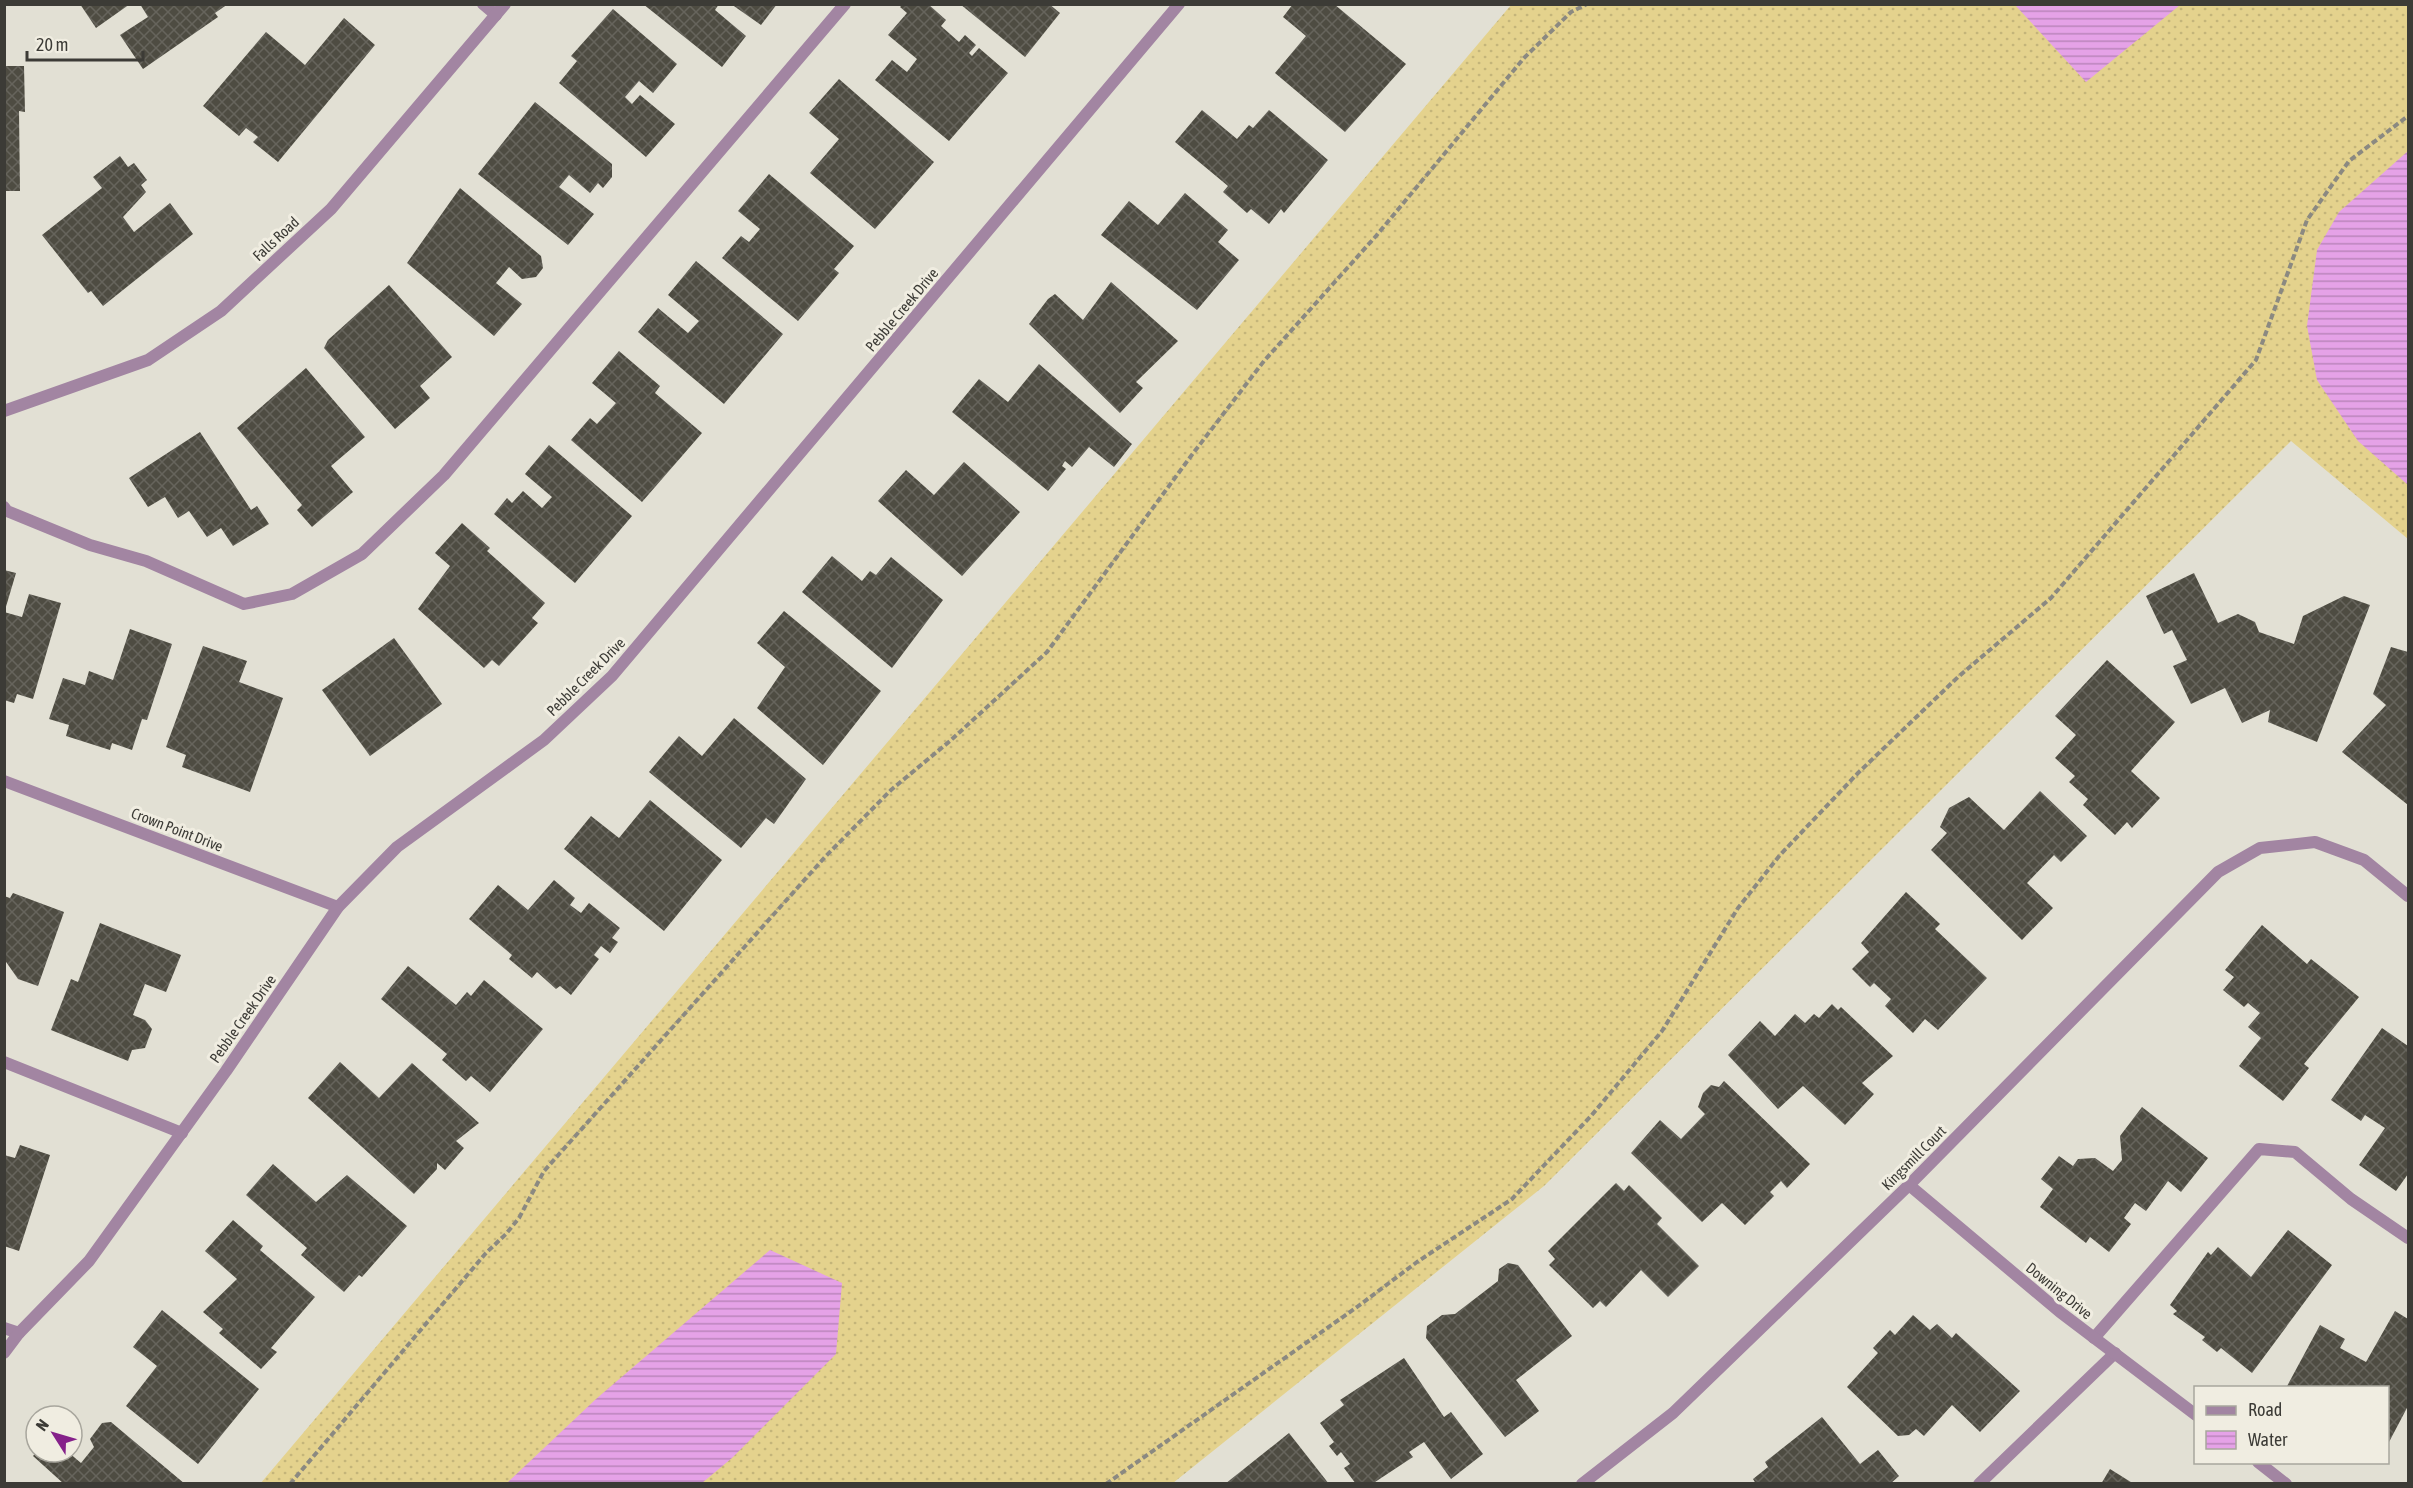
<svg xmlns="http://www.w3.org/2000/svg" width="2413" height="1488" font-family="'Asap Condensed',sans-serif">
	<defs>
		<pattern id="grass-dots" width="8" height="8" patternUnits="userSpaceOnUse" patternTransform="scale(1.5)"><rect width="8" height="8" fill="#e4d28d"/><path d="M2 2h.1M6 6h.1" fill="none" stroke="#c4b57a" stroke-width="1.8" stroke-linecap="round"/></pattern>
		<pattern id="water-rules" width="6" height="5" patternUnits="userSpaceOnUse" patternTransform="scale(1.5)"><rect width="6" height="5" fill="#e5a2e7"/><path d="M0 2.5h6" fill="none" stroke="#bb85bc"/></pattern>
		<pattern id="building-cross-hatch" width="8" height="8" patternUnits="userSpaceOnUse" patternTransform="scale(1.5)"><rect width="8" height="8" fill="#4e4c42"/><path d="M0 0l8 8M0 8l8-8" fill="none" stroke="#66645c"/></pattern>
	</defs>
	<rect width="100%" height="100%" fill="#e2e0d4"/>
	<!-- grass -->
	<polygon fill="url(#grass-dots)" points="1511,5 2408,5 2408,539 2291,441 1544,1186 1173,1483 260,1484"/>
	<!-- water -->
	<g fill="url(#water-rules)">
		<polygon points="2015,5 2180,5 2086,82"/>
		<polygon points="2408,151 2408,485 2358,441 2317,380 2307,326 2317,250 2339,212"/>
		<polygon points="770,1250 842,1283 836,1354 732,1458 702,1483 507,1483 596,1399"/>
	</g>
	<!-- building -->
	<g fill="url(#building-cross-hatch)">
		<polygon points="80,4 130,4 96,28"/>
		<polygon points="140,4 228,4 215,13 218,17 143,69 120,35 148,17"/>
		<polygon points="643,4 719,4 715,10 746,36 722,67"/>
		<polygon points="731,4 777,4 761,25"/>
		<polygon points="903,4 928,4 946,20 941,26 959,42 965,35 976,45 969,53 972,56 979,48 1008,73 949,141 875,80 892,60 907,72 917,59 888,35 907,13 900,7"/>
		<polygon points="960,4 1049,4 1060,13 1025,57"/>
		<polygon points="1293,4 1334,4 1406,64 1345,132 1275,73 1306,36 1283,17"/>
		<polygon points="613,9 677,64 653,93 639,81 625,97 632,104 640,95 675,124 646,157 559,83 577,61 571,56"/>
		<polygon points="344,18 375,45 278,162 253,142 258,137 246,128 239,136 203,106 266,32 305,65"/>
		<polygon points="4,66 24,66 25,112 19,111 20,191 4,191"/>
		<polygon points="839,79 934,162 875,229 810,173 839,139 809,113"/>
		<polygon points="535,102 612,164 612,177 603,188 598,183 590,193 569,175 559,187 594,214 568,245 478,174"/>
		<polygon points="1202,110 1237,139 1249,125 1253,128 1269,110 1328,160 1284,213 1281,209 1269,224 1251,209 1247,213 1223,192 1228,186 1175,142"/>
		<polygon points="120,156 128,167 134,163 147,180 141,185 146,192 123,217 134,232 170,203 193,234 103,306 91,291 88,293 42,235 102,188 93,177"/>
		<polygon points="769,174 854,246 834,269 839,273 798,321 722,258 741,236 749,242 760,229 738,211"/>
		<polygon points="460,188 541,256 543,268 536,277 522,279 509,267 496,283 522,304 494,336 407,263"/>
		<polygon points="1185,193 1228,230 1218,242 1239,260 1197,310 1101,235 1129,201 1158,225"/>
		<polygon points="696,261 783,334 724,404 638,332 658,308 688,333 699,321 668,295"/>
		<polygon points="1111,282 1178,341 1136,382 1143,388 1120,413 1029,324 1048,299 1055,294 1083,320"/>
		<polygon points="389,285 452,357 420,386 430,398 395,429 324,348 328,340"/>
		<polygon points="619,351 660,386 655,393 702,433 642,502 571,440 590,418 597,424 616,403 592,383"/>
		<polygon points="1039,364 1132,444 1114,467 1089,447 1072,467 1065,461 1062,466 1066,469 1048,491 952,412 979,379 1008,402"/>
		<polygon points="306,368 365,437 331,466 353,492 312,527 297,510 302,505 237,428"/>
		<polygon points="200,432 251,510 257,506 269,524 233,546 221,528 207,537 189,511 178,518 165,497 148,507 129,478"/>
		<polygon points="549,445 632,516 575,583 494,514 507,498 512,503 523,491 542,508 552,497 525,474"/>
		<polygon points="964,462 1020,512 962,576 878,501 906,470 934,495"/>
		<polygon points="462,523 490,548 487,551 545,603 532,618 538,623 499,666 492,660 484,668 418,609 450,566 435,553"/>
		<polygon points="832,556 862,581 870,571 876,575 891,557 943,600 892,668 802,592"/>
		<polygon points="4,570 16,573 5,610 4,610"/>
		<polygon points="2194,573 2218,623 2238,614 2255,622 2259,632 2294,644 2303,616 2344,596 2370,605 2317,742 2268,722 2270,710 2242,723 2225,688 2191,704 2173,666 2187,660 2172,630 2164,634 2146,596"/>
		<polygon points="29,594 61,603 33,699 17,694 14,703 4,700 4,612 22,617"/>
		<polygon points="784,611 881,691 823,765 757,708 785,667 757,643"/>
		<polygon points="130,629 172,644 147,720 142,719 132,750 112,743 110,750 66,736 69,725 49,719 63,678 85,685 89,671 113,680"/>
		<polygon points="394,638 442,704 370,756 322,690"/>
		<polygon points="203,646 247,661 239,682 283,698 250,792 182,767 186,755 166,747"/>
		<polygon points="2391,647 2408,652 2408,805 2342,752 2386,705 2373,694"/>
		<polygon points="2107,660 2175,722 2131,771 2160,798 2132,828 2127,822 2115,835 2083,805 2088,799 2069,782 2075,776 2055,758 2076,735 2055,716"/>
		<polygon points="734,718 806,779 774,824 766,818 741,848 649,772 679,736 702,756"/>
		<polygon points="2040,791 2087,836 2061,862 2054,855 2027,883 2053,908 2022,940 1931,850 1947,833 1940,827 1949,808 1969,797 2004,830"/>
		<polygon points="650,800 722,860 664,931 564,849 591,816 619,838"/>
		<polygon points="554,880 575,898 570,905 581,913 589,903 620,928 612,938 618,942 610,953 601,946 594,955 599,959 571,995 560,986 556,989 537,972 532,978 509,959 512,955 469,919 498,885 528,910"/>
		<polygon points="1906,892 1940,924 1935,929 1987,978 1938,1030 1925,1019 1913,1033 1885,1006 1891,999 1874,983 1870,987 1852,969 1869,952 1861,943"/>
		<polygon points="13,893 64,912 38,986 18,979 4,959 4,896 10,898"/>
		<polygon points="100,923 181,955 166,992 145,984 133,1015 145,1020 152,1029 145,1048 132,1050 128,1061 51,1030 71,979 78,982"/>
		<polygon points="2262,925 2307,964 2311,959 2359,997 2304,1064 2309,1068 2283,1101 2239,1066 2261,1038 2248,1027 2260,1013 2248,1003 2244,1007 2223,990 2234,977 2225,970"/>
		<polygon points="408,966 456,1005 467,992 471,996 484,980 543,1029 490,1092 471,1076 466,1081 442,1060 447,1054 381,999"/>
		<polygon points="1832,1004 1838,1010 1841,1007 1893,1056 1862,1083 1874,1094 1845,1125 1803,1086 1778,1109 1728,1055 1760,1021 1775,1036 1795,1014 1805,1023 1814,1014 1819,1018"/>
		<polygon points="2382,1028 2408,1046 2408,1174 2396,1191 2359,1165 2385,1128 2365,1115 2361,1121 2331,1100"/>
		<polygon points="340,1062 379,1098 412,1063 479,1123 456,1141 464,1148 445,1170 437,1163 437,1169 414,1194 308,1098"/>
		<polygon points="1724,1081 1810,1164 1787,1188 1781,1181 1770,1192 1774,1196 1745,1225 1722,1203 1702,1222 1631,1153 1660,1120 1681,1139 1705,1114 1698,1107 1703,1093 1711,1085 1719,1087"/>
		<polygon points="2142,1107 2208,1158 2181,1192 2168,1181 2146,1211 2135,1203 2124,1218 2131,1224 2109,1252 2090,1237 2086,1243 2040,1207 2053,1189 2041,1179 2059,1156 2073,1166 2078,1159 2095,1158 2113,1171 2122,1160 2120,1136"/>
		<polygon points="20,1145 50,1155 19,1251 4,1246 4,1155 15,1158"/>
		<polygon points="273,1164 316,1202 347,1175 407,1226 362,1277 359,1275 344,1292 301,1255 307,1248 246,1195"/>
		<polygon points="1616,1183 1624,1191 1629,1185 1662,1218 1657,1224 1699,1266 1668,1297 1641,1270 1606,1307 1600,1301 1593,1308 1549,1265 1555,1259 1548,1251"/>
		<polygon points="233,1220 263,1246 260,1250 315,1297 271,1348 277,1352 261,1369 219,1333 223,1329 203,1312 237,1279 205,1251"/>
		<polygon points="2288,1230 2332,1265 2252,1373 2221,1348 2217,1352 2202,1340 2205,1337 2173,1314 2177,1311 2170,1305 2208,1252 2211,1255 2218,1247 2251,1277"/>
		<polygon points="1508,1263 1518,1265 1572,1336 1516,1380 1539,1411 1505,1437 1426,1338 1427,1326 1442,1315 1455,1314 1498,1281 1499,1269"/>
		<polygon points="162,1310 259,1389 198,1464 126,1406 157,1366 133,1347"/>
		<polygon points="2395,1311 2408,1319 2408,1406 2388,1444 2388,1388 2286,1388 2320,1325 2345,1339 2340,1348 2366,1362"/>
		<polygon points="1913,1315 1930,1330 1937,1324 1952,1338 1956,1333 2020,1391 1980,1432 1952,1405 1924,1436 1916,1429 1909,1435 1898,1436 1847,1387 1878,1353 1873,1348 1890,1330 1895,1335"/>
		<polygon points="1404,1358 1444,1417 1451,1412 1483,1454 1451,1479 1424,1442 1409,1452 1413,1457 1372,1484 1356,1484 1344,1468 1350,1464 1341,1452 1337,1456 1329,1446 1334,1442 1320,1423 1344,1405 1340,1400"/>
		<polygon points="1822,1417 1860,1464 1878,1450 1899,1476 1890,1484 1756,1484 1753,1479 1768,1467 1765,1462"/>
		<polygon points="111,1422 185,1484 64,1484 33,1456 36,1452 68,1452 81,1463 94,1447 90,1439 102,1423"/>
		<polygon points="1289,1433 1329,1484 1225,1484"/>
		<polygon points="2110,1469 2134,1484 2101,1484"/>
	</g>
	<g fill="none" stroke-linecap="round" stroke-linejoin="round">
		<!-- path -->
		<g stroke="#8b8981" stroke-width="4" stroke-dasharray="6 3" stroke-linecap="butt">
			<polyline points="290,1484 486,1253 506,1234 519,1218 544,1171 825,857 891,790 950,741 1047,652 1191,456 1264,361 1376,236 1524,58 1571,12 1587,4"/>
			<polyline points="1106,1484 1357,1307 1417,1262 1512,1199 1591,1116 1662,1031 1738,908 1780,855 1858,773 1958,677 2051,598 2256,360 2307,220 2349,161 2408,116"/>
		</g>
		<!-- lane -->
		<g stroke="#a285a2" stroke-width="12">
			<polyline points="4,507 7,511 90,545 146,561 244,604 292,594 362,554 444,475 845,4"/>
			<polyline points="4,1062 182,1133"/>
			<polyline points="2094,1338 2259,1149 2295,1152 2351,1199 2408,1238"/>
			<polyline points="1979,1484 2115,1353"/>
		</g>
		<!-- street -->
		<g stroke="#a285a2" stroke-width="12">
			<polyline points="483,4 496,15"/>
			<polyline points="4,411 148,360 221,311 331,209 505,4"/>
			<polyline points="4,781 338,907"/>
			<polyline points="1909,1185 2060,1312 2196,1415"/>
			<polyline points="4,1328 19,1333"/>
			<polyline points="4,1353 19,1333 89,1261 226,1071 338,907 397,847 544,740 612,676 1179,4"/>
			<polyline points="2258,1462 2286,1484"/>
			<polyline points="1582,1484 1673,1413 1909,1185 2218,872 2260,848 2315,842 2364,860 2408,896"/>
		</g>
	</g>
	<g text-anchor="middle" stroke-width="6" stroke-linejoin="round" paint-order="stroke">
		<!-- street labels -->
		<g font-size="15" fill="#3c3b36" stroke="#f0ede1">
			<text transform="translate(276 239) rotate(-43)" y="5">Falls Road</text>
			<text transform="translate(902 310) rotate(-50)" y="5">Pebble Creek Drive</text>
			<text transform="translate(586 677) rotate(-45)" y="5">Pebble Creek Drive</text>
			<text transform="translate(177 830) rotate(21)" y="5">Crown Point Drive</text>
			<text transform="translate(243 1019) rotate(-55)" y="5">Pebble Creek Drive</text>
			<text transform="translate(1914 1158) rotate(-45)" y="5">Kingsmill Court</text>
			<text transform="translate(2059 1291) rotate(39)" y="5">Downing Drive</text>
		</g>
	</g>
	<!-- border -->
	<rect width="2413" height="1488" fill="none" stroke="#3c3b36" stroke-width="12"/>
	<!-- legend -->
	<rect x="2194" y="1386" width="195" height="78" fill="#f0ede1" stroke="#a8a69d" stroke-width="1.5"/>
	<rect x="2206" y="1406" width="30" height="9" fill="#a285a2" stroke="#a8a69d" stroke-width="1.5"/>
	<text x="2248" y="1416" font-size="18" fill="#3c3b36">Road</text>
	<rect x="2206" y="1431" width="30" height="18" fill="url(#water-rules)" stroke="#a8a69d" stroke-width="1.5"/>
	<text x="2248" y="1446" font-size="18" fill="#3c3b36">Water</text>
	<!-- north arrow -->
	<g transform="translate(54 1434) rotate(307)"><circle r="28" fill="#f0ede1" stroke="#a8a69d" stroke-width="1.5"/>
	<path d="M0-4.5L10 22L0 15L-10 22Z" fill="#85218a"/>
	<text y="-9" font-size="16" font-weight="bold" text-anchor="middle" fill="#3c3b36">N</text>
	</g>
	<!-- scale -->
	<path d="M27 51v9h116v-9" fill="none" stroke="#3c3b36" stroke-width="3"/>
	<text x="36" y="51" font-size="18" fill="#3c3b36" stroke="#f0ede1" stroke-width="4.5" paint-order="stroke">20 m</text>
</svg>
